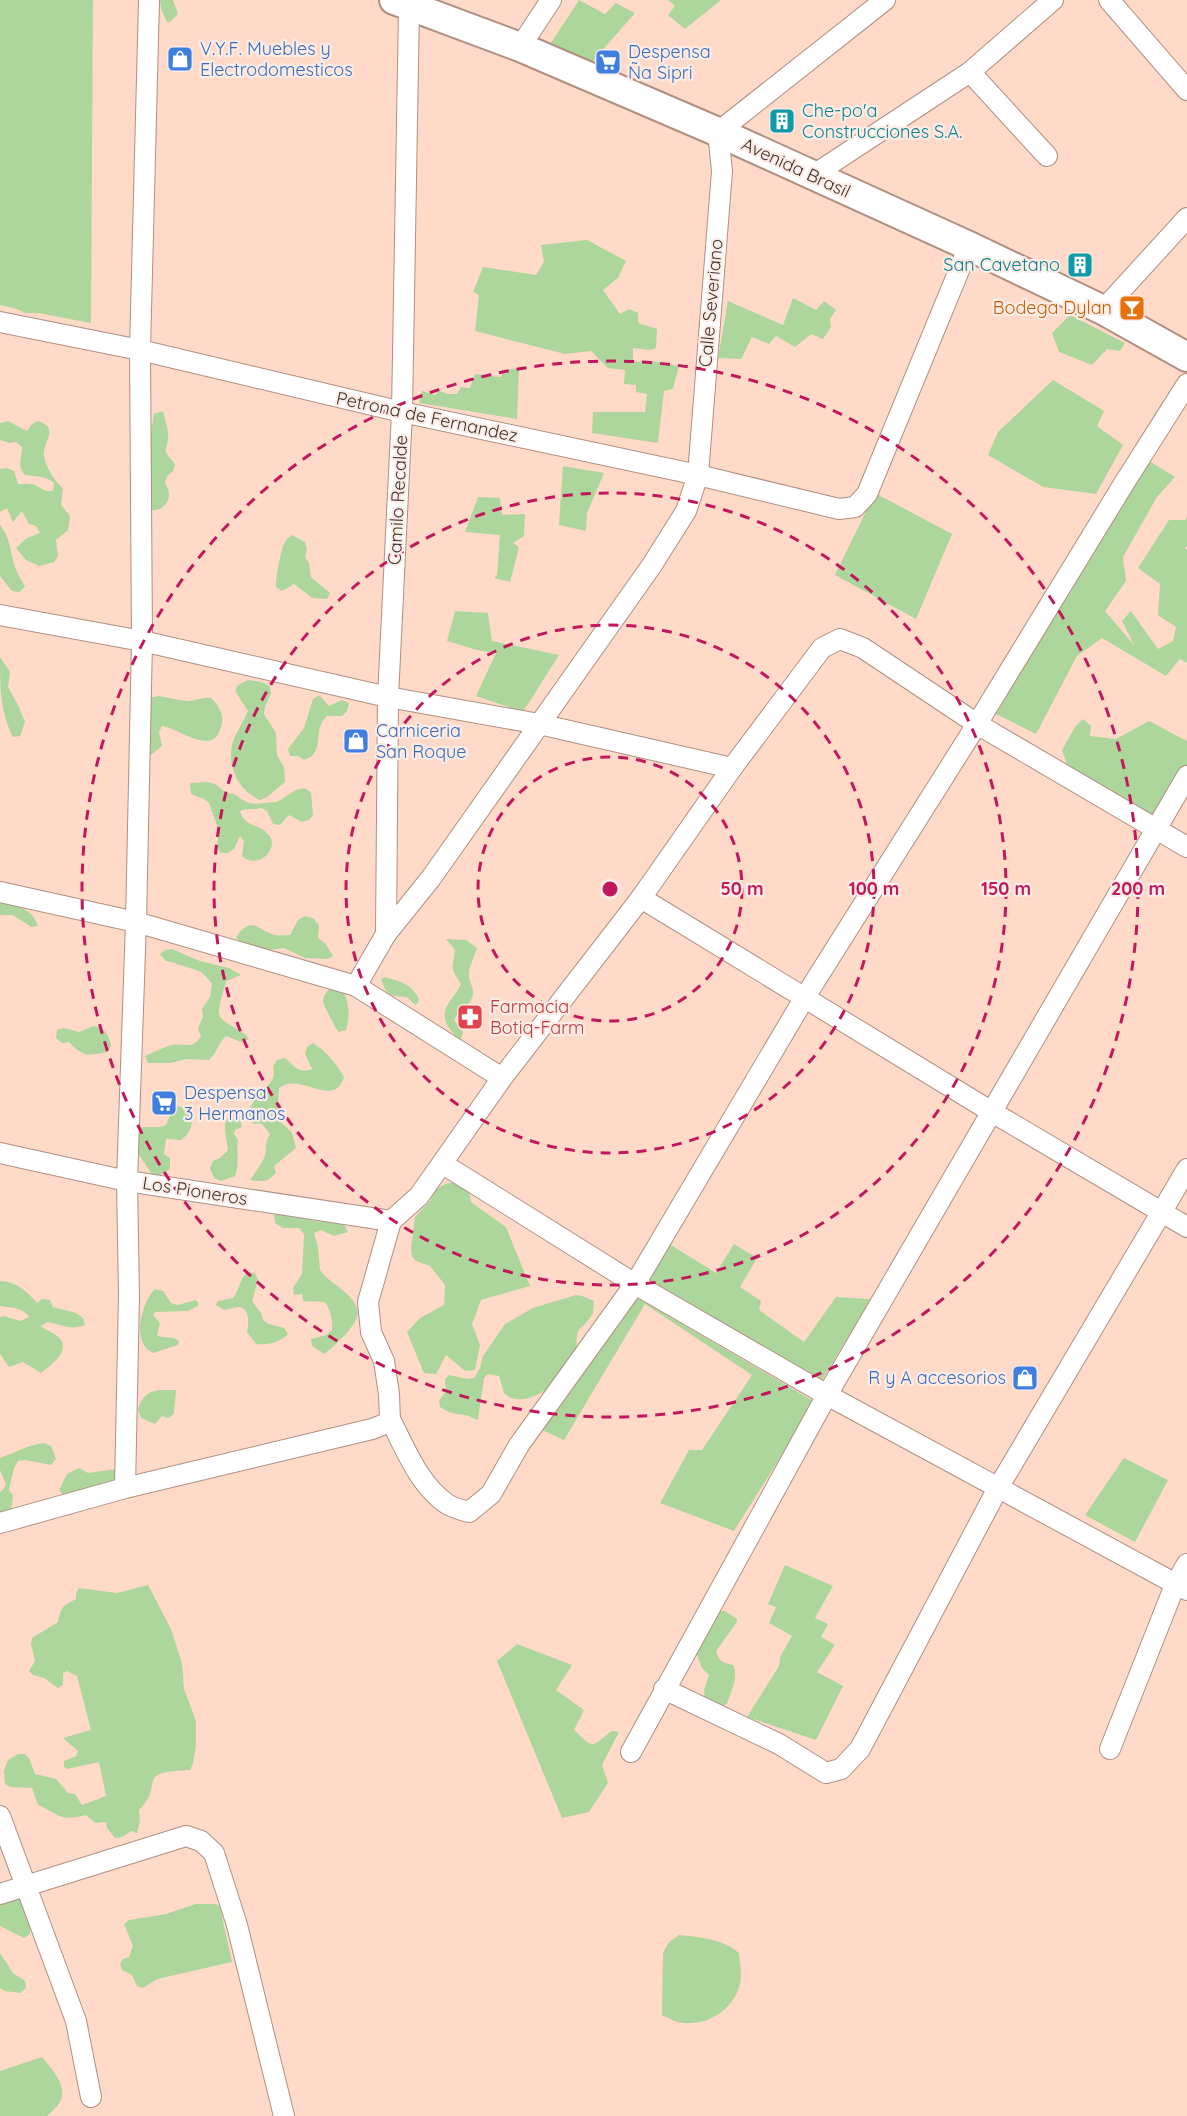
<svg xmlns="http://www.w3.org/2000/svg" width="1187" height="2116" font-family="Quicksand,sans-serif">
	<rect width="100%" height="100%" fill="#ffdac9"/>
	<!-- green -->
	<g fill="#acd69b">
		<polygon points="0,0 93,0 91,323 38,313 25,313 17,309 0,305"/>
		<polygon points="160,0 173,0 178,14 170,22 167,22 161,9"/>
		<polygon points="579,0 605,14 616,3 635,13 586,69 545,52"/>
		<polygon points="668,0 721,0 685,29 668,15 675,6"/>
		<polygon points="587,240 626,261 618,278 603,290 620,314 629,309 638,313 638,323 657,329 656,348 651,350 633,348 633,362 652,361 679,366 673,389 664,391 658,443 592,433 593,412 645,412 647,394 636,392 636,385 624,384 625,370 608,368 591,351 565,354 475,331 479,295 473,292 483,267 536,275 544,262 541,245"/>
		<polygon points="793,298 816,310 824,301 836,310 830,319 831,327 823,339 811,334 795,347 776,336 769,344 752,337 741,359 718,358 728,301 783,325"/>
		<polygon points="1070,315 1125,343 1120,351 1107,349 1092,365 1059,352 1052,333"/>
		<polygon points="519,368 517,419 419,403 422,391 436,395 438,390 447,394 457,394 461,387 470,388 475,374 501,377 504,370"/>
		<polygon points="1053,380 1104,411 1097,426 1123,445 1096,494 1043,487 988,455 998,432"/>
		<path d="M163,411c1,7 4,14 5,21 2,19 -10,13 7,32l-2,7 -6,5 -2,7c10,14 0,30 -17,27l1,-65 5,-31z"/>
		<path d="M8,421l19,10 4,-6 7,-4c23,8 4,20 6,35 2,12 11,25 19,33l-2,16 9,11 -2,14 -12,10 2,16 -4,6 -15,4 -13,-6 -10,-12 11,-10 13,-5 -4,-7 -7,-2 -7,-13 -9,11 -6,-14 -7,4v-43l7,-1 7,3 4,13h15l13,7h7l1,-8c-9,-8 -18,-6 -29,-8 -9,-11 -3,-16 -3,-28l-6,-5 -7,1 -9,-3v-17z"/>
		<polygon points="1146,459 1175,477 1157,497 1123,557 1126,581 1105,611 1134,645 1122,621 1131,611 1158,649 1173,641 1176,627 1158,615 1160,584 1138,568 1169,520 1185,520 1187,517 1187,546 1185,548 1187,550 1187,663 1180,659 1166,676 1102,638 1077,656 1036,734 996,714"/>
		<polygon points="563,466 604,473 587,513 586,531 559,525"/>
		<polygon points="875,493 952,534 916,619 835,575"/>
		<polygon points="478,497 500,498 502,515 525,514 524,536 513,543 519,547 510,582 494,578 497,575 500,535 465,532"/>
		<path d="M0,525c12,14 10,33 18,49 2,4 5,8 7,13l-6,5 -7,-1 -12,-15z"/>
		<path d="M292,535l13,7 2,7 -2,8 4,6 2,14 19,16 -3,6 -15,-1 -18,-14 -12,7 -6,-4c-1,-8 5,-38 9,-45 2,-4 4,-4 7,-7z"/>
		<polygon points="455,611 488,613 492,641 559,655 523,712 476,696 496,653 477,650 447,641"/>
		<path d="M0,657l10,15 -2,15 11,20 6,15 -5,14 -7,1c-13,-25 -13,-52 -13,-80z"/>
		<path d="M248,680l14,2 8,4 1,8 -6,12 -1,8 12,19 1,22 7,12 1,15 -18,15 -7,3c-24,-10 -36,-40 -25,-64 4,-8 9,-16 13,-25l-13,-20 3,-6z"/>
		<path d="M319,695l10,11 13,-6 7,3 -2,8 -5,5h-15c-16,14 0,36 -23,44l-6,-4h-8l-2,-7 16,-21 9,-29z"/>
		<path d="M159,696c8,1 26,6 31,5 8,-1 13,-4 21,-3 8,8 14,17 10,29 -8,31 -42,1 -59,-1l-3,6 3,14 -11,9 -6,-5 3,-52z"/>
		<polygon points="1083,719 1091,726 1090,736 1116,739 1149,721 1187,741 1187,765 1157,819 1068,767 1062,750 1075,727"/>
		<path d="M208,782l7,2 11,9 8,1 12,8 8,2 23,-2 19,-12 8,-2 7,4 2,23 -4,5 -7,2 -13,-7 -9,10 -7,-1 -6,-13 -6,-3c-8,2 -14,0 -21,3 4,16 19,13 28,23 13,13 -9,37 -26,22l2,-15 -4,-5 -6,13 -6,4h-7l-4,-6 2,-16 -10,-28 -5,-4 -13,-5 -1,-11z"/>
		<path d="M0,901c16,4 32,7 38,25l-7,1 -18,-12h-13z"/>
		<path d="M305,916l8,2 6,7 -1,13 7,5 8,13 -6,3 -22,-1 -21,-10 -22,3 -22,-8 -4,-6c17,-23 20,-7 39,-2 4,1 10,0 15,0l8,-15z"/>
		<path d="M446,939l20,1 11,8c-2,9 -9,18 -8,28 0,8 7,12 3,22 -4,9 -14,12 -18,22l9,12 -2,8c-6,-4 -9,-8 -13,-14 -11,-18 7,-27 13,-42 -12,-18 -8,-15 -6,-34z"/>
		<path d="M172,949l28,12 29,7 12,7 -15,6c-2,9 -6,19 -7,29 -2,14 24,18 30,29l-8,3 -15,-6c-8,7 -9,17 -17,24l-23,-1 -15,4h-23l-3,-7c8,-3 18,-9 27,-11 13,-2 21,5 29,-9l-3,-7 5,-13 -1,-7 8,-12 2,-13c-3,-4 -7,-9 -11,-12 -2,-1 -32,-11 -35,-11l-6,-7 5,-4z"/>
		<path d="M385,977c15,5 26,6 34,22l-1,4 -3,2 -8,-8c-18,-1 -20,-1 -26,-18z"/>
		<path d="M335,984c14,6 16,32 11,46l-7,2c-4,-4 -5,-8 -8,-13 -9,-18 -13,-21 4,-35z"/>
		<path d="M93,1026c12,1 16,9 18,20l-4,6c-19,4 -24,5 -38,-10l-7,1 -6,-5 1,-8 7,-2 15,4z"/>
		<path d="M313,1043c13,8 24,21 31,34 -10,33 -44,-6 -65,11l-2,30 15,15 4,15 -22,18 2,7c-8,9 -14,9 -26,7 4,-7 11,-14 14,-22 4,-9 -1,-12 6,-24l-9,-11 -6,1 -7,-3 -1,-8c4,-7 8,-15 14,-21 9,-9 15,-12 12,-26l4,-6 8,-2c10,8 13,16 27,11l-7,-15 2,-7z"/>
		<path d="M179,1106c17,7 16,24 2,34l-15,-1 -2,15 6,4v11l-12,7 -7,-3 -16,-24 1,-20c10,-4 20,0 30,-4l6,-15z"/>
		<path d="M234,1111l5,4 3,12 -7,3 -1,4 4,6c-2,13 2,24 -3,36l-14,5 -7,-3 -4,-10 3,-7 7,-3 8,-8c-1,-13 -9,-30 6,-39z"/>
		<path d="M453,1182c11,3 17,7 18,20l35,25 24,59 -49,14 -9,24 8,21 -5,25 -10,1 -19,-16 -10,19 -12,-1 -17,-41 13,-14 24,-13 1,-20 -15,-19 -14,-5 -4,-5 -1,-7 4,-32 16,-17 1,-8 13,-8z"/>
		<path d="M279,1210l21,4 13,7 25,1 7,4 3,6 -14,4 -13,-6 -7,3 4,14 2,23c7,10 19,16 28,25 16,16 10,25 -3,40 -7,7 -13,13 -21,19l-12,-8 -1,-7 15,-4 6,-5c1,-10 -1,-19 -7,-28l-22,-1 -1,-7 -8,1 -1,-7 9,-14 2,-40 -5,-6h-16l-8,-5 -1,-9z"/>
		<polygon points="666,1242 716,1273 734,1244 757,1258 740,1287 761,1301 759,1310 804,1342 836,1297 871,1299 817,1388 639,1286"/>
		<path d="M248,1272l7,1 3,7 -6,21 9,12 2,7 6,4 15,4 4,6c-8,9 -21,11 -32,10l-9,-12c2,-8 3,-25 -9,-25 -4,0 -10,3 -14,3l-8,-5 2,-4 15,-3c7,-9 6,-19 15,-26z"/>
		<path d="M0,1281c16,0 28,11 37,22l5,-4 8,1 3,7 23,6 7,5 2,7c-15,6 -23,-1 -38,-3l-6,4c5,5 10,5 16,10 17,13 -6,29 -16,37l-18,-11 -14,5 -9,-13v-37l4,-1 16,5 9,-4c-6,-10 -18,-9 -29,-11z"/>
		<path d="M155,1289l8,2 8,12 7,2 17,-5 3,2v4l-10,5 -33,1 -2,3 7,8 -3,12c7,5 16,-1 22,7l-1,3 -25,8c-22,-10 -12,-50 2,-64z"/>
		<polygon points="631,1294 815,1402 734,1531 660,1503 689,1450 702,1450 752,1375 645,1304 564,1440 540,1429"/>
		<path d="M576,1295l6,1 12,5 -1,12c-13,22 -18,9 -16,40 -8,10 -15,22 -23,30 -13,12 -36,24 -50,10l-5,-17 -11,-2 -4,4 -6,42c-5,-1 -9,-5 -14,-5 -10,-1 -14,-2 -24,-8l-1,-6 7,-10 -1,-12 4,-4 18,4 7,-1 6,-10 3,-12 22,-32 28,-16z"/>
		<path d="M161,1390h15l-2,23 -5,5 -7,-2 -7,8 -14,-6 -3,-8c3,-13 10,-19 23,-20z"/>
		<path d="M44,1443l7,3 5,13 -5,6 -25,-5 -8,1 -4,7 -5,22 4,6 -2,15 -11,5v-24l3,-2 3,-6 -6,-14v-12c16,-6 28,-13 44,-15z"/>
		<polygon points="1124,1458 1168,1480 1135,1542 1085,1515"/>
		<polygon points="79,1468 88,1473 117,1469 117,1481 66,1498 59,1490 67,1474"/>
		<polygon points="785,1565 833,1586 815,1618 828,1624 821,1637 835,1645 817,1672 843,1686 816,1740 747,1717 779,1666 780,1657 792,1636 769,1623 776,1607 768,1604"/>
		<path d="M148,1585l23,44 11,34 2,26 12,32v25l-3,18 -3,6c-58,2 -24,14 -51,40l1,11 -3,12 -6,-2 -9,6 -7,1 -8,-10 -1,-6 -11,1 -9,-8c-27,7 -25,0 -48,-10l-6,-17 -22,-1 -5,-3 -1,-13 4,-11 10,-6h7l4,4 6,16 21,5 12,14 7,1 7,11 24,-9 -7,-34 -32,7 -3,-2v-6l12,-5 2,-5 -15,-13 28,-8 -14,-54 -10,-5 -4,2v12l-5,3 -14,-10 -11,-3 -4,-4 6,-10 -4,-17 1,-6 26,-16c3,-15 4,-16 18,-23v-6l3,-5 38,5z"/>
		<path d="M721,1611h4l12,8v3l-21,29c2,10 8,12 17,14 6,11 -2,27 -6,39l-6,2 -16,-7 -1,-9 5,-15 -7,-7 -8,-21 15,-29z"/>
		<path d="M517,1644l55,21 -16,25 28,20 -10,20c22,21 17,16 38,1l7,1 -17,33 6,18 -19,29 -27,6 -65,-157z"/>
		<polygon points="18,1894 30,1920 30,1934 24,1938 0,1926 0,1899"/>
		<polygon points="196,1904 216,1904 220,1907 232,1962 157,1979 143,1988 137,1986 132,1975 122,1970 120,1964 123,1959 129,1957 133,1946 124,1924 129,1920 166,1914"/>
		<path d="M679,1935c22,2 43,4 60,18 1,8 2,16 2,24 -2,28 -30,49 -57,46 -7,0 -16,-5 -22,-8l1,-62 6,-11z"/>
		<polygon points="0,1953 13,1973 25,1981 26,1988 20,1993 5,1991 0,1988"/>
		<path d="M42,2057c10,12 29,32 16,48 -3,4 -7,7 -11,11h-47v-45z"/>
	</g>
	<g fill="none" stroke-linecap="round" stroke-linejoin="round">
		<defs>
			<g id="street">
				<polyline points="1109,0 1187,90"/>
				<polyline points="520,47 551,0"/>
				<polyline points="970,72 1047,156"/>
				<polyline points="812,176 970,72 1053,0"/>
				<polyline points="1103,310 1187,218"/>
				<polyline points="0,322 140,350 402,412 698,475 839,509 855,507 867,494 969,246"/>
				<polyline points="0,615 142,641 388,697 539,724 732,768"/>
				<polyline points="0,892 136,922 356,986 502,1078"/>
				<polyline points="641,898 992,1112 1187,1227"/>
				<polyline points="386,934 431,878 652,565 686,511 698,475 722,171 718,132 885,0"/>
				<polyline points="356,986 386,934 388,697 402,412 409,7"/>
				<polyline points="0,1153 127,1181 391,1221"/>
				<polyline points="443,1164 635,1284 827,1395 1187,1590"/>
				<path d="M390,1419c15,29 29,66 57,85 6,4 15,6 22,8l22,-18 28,-49 116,-161 170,-287 172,-273 146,-239 64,-101"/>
				<polyline points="125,1488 129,1295 127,1181 136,922 142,641 140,350 149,0"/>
				<polyline points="0,1523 125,1488 372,1429 390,1422 389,1394 384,1361 371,1332 368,1302 391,1221 419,1196 502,1078 641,898 732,768 822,648 840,639 863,648 977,724 1187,847"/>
				<polyline points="664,1689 779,1744 826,1773 841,1769 860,1749 998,1488 1187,1169"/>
				<polyline points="1110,1749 1175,1585 1187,1564"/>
				<polyline points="631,1752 827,1395 1187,776"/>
				<polyline points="0,1816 76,2021 91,2097"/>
				<polyline points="0,1894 186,1836 201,1841 214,1853 237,1925 284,2116"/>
			</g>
			<polyline id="secondary" points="394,0 520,47 718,132 969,246 1103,310 1187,357"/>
		</defs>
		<!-- street casing -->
		<use href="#street" stroke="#b18f80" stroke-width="22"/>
		<!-- secondary casing -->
		<use href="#secondary" stroke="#b18f80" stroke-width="32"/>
		<!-- street -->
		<use href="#street" stroke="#fff" stroke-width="20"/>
		<!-- secondary -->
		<use href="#secondary" stroke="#fff" stroke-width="28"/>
	</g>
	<!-- distance rings -->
	<g fill="none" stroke="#c2185b" stroke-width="3" stroke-dasharray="10 8">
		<circle cx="610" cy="889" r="132"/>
		<circle cx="610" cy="889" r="264"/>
		<circle cx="610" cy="889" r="396"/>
		<circle cx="610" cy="889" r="528"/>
	</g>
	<!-- icons -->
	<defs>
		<symbol id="shop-square" viewBox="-11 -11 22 22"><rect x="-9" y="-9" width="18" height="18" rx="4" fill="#3f7fe0" stroke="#fcece6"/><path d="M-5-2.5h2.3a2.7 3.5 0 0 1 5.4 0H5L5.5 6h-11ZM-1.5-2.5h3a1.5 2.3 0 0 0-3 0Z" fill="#fff"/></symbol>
		<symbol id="supermarket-square" viewBox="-11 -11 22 22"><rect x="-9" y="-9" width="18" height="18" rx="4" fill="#3f7fe0" stroke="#fcece6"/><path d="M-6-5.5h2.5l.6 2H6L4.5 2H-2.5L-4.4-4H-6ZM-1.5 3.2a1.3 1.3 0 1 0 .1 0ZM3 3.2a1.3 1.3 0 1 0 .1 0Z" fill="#fff"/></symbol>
		<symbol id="building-square" viewBox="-11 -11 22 22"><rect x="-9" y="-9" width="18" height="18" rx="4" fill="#0f9aa8" stroke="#fcece6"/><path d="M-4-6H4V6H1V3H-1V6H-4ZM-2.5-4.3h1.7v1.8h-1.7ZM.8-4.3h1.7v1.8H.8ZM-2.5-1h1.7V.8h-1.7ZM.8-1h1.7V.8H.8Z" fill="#fff"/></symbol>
		<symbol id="bar-square" viewBox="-11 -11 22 22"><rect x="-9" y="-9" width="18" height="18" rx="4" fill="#e8710a" stroke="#fcece6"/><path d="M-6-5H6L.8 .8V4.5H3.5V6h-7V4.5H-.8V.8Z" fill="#fff"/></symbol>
		<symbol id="pharmacy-square" viewBox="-11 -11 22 22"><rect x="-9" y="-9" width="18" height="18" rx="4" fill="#e0444e" stroke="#fcece6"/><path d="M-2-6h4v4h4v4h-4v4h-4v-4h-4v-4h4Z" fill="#fff"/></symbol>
	</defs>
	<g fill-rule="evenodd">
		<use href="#shop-square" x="165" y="44" width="30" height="30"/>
		<use href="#supermarket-square" x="593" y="47" width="30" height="30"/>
		<use href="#building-square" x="767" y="106" width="30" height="30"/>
		<use href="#building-square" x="1065" y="250" width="30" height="30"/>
		<use href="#bar-square" x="1117" y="293" width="30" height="30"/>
		<use href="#shop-square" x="341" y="726" width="30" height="30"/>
		<use href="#pharmacy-square" x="455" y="1002" width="30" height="30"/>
		<use href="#supermarket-square" x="149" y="1088" width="30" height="30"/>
		<use href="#shop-square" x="1010" y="1363" width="30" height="30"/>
	</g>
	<g text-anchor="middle" stroke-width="4.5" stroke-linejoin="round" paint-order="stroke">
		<!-- shop labels -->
		<g font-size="18" fill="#366cbe" stroke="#fcece6" text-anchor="start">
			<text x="200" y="55">V.Y.F. Muebles y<tspan x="200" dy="21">Electrodomesticos</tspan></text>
			<text x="628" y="58">Despensa<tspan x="628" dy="21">Ña Sipri</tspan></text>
			<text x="376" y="737">Carniceria<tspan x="376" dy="21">San Roque</tspan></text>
			<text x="184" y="1099">Despensa<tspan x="184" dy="21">3 Hermanos</tspan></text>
			<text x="1006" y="1384" text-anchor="end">R y A accesorios</text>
		</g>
		<!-- culture labels -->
		<g font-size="18" fill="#0d838f" stroke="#fcece6" text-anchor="start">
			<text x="802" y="117">Che-po'a<tspan x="802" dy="21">Construcciones S.A.</tspan></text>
			<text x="1060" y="271" text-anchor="end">San Cavetano</text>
		</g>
		<!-- street labels -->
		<g font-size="18" fill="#41332c" stroke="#fcece6">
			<text transform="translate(796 168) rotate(25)" y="6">Avenida Brasil</text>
			<text transform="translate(711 303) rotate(-85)" y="6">Calle Severiano</text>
			<text transform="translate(427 417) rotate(12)" y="6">Petrona de Fernandez</text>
			<text transform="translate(398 500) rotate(-87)" y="6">Camilo Recalde</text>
			<text transform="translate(195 1191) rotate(9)" y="6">Los Pioneros</text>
		</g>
		<!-- food labels -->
		<g font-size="18" fill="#c56008" stroke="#fcece6" text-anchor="end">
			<text x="1112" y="314">Bodega Dylan</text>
		</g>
		<!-- health labels -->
		<g font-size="18" fill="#be3a42" stroke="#fcece6" text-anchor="start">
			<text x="490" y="1013">Farmacia<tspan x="490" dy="21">Botiq-Farm</tspan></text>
		</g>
	</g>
	<circle cx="610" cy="889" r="9" fill="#c2185b" stroke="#fcece6" stroke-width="3"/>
	<g font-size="18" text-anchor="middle" font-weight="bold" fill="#c2185b" stroke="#fcece6" stroke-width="4.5" stroke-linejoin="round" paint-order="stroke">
		<text x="742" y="895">50 m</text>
		<text x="874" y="895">100 m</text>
		<text x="1006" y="895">150 m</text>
		<text x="1138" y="895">200 m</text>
	</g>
</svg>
